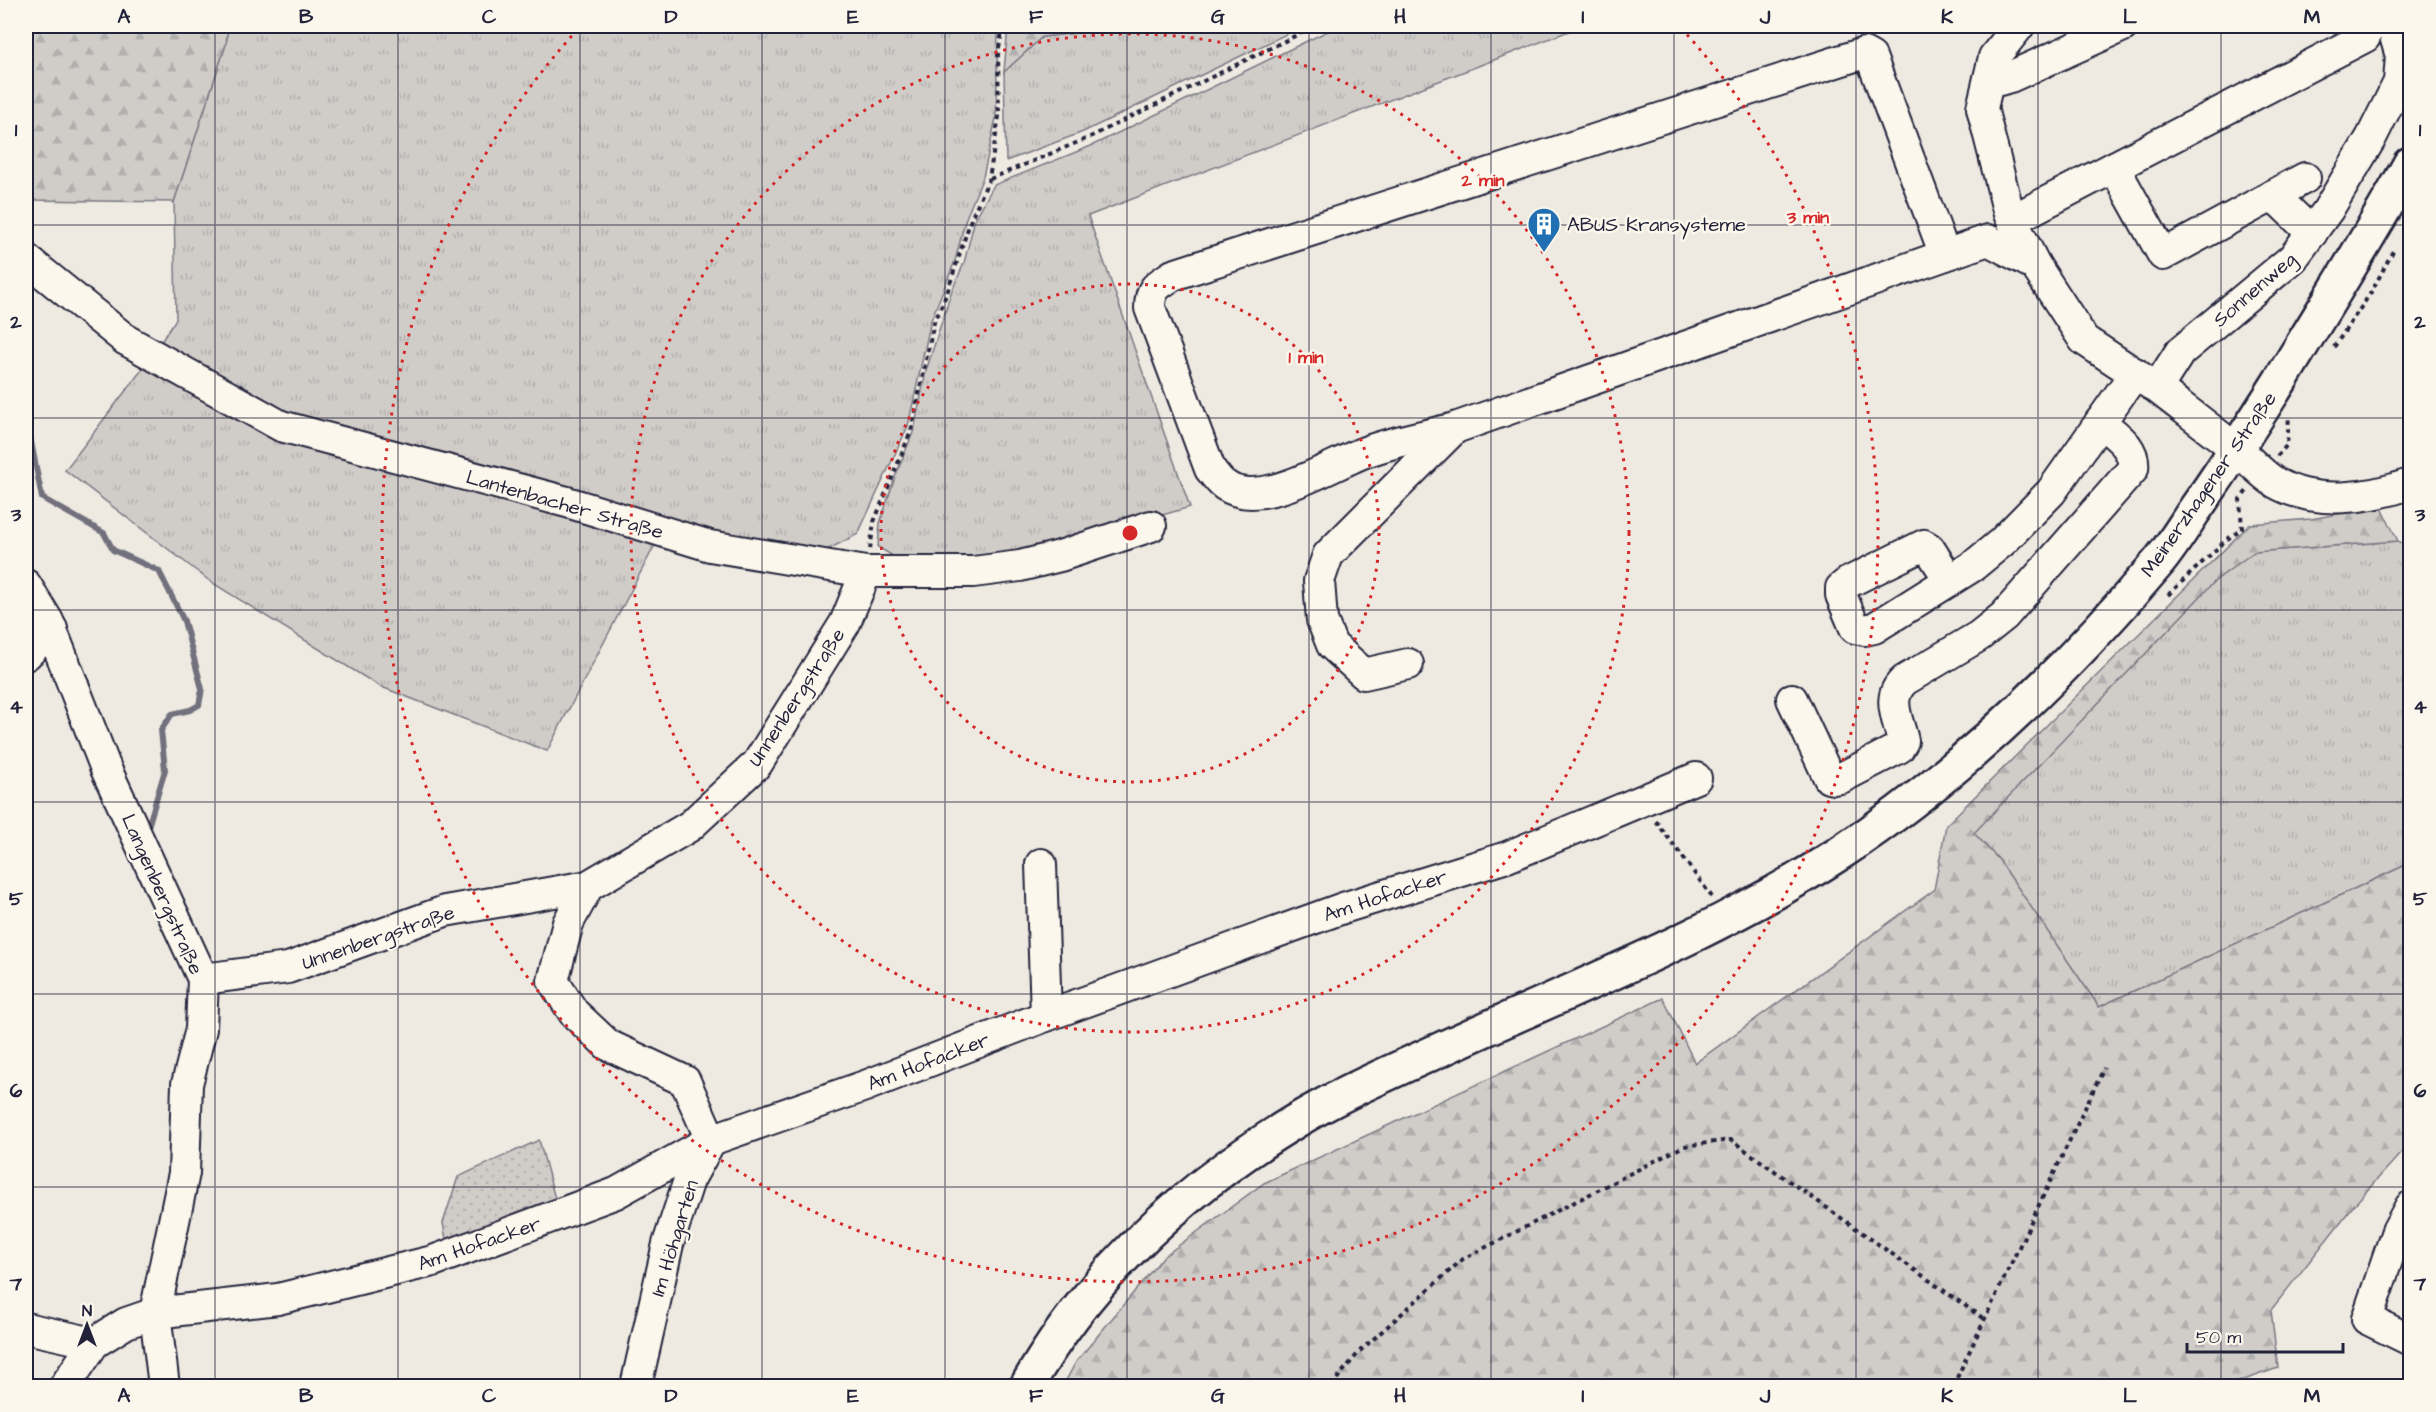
<svg xmlns="http://www.w3.org/2000/svg" width="2436" height="1412" font-family="'Architects Daughter',sans-serif">
	<defs>
		<pattern id="grass-tufts" width="24" height="20" patternUnits="userSpaceOnUse" patternTransform="scale(1.5)"><rect width="24" height="20" fill="#d0cdc9"/><path d="M3 7l-1-3M5 7V3M7 7l1-3M15 17l-1-3M17 17v-4M19 17l1-3" fill="none" stroke="#b2b0ae"/></pattern>
		<pattern id="forest-firs" width="22" height="20" patternUnits="userSpaceOnUse" patternTransform="scale(1.5)"><rect width="22" height="20" fill="#d0cdc9"/><path d="M5 1l3.5 6h-7zM16 11l3.5 6h-7z" fill="#b2b0ae"/></pattern>
		<pattern id="park-dots" width="8" height="8" patternUnits="userSpaceOnUse" patternTransform="scale(1.5)"><rect width="8" height="8" fill="#d0cdc9"/><path d="M2 2h.1M6 6h.1" fill="none" stroke="#b2b0ae" stroke-width="1.8" stroke-linecap="round"/></pattern>
	</defs>
	<rect width="100%" height="100%" fill="#eeeae2"/>
	<filter id="ink" filterUnits="userSpaceOnUse"><feTurbulence type="fractalNoise" baseFrequency=".0167" numOctaves="2"/><feDisplacementMap in="SourceGraphic" scale="12" xChannelSelector="R" yChannelSelector="G"/><feConvolveMatrix kernelMatrix="1 2 1 2 8 2 1 2 1" color-interpolation-filters="sRGB"/></filter>
	<g filter="url(#ink)">
		<!-- grass -->
		<g fill="url(#grass-tufts)" stroke="#797882" stroke-width="1.5">
			<polygon points="228,26 998,26 996,118 983,177 966,218 955,261 931,320 908,426 858,534 819,554 713,538 287,419 155,351 176,319 174,202 226,44"/>
			<polygon points="1135,26 1303,26 1083,132 1006,161 1004,72 1042,37"/>
			<polygon points="1338,26 1582,26 1088,216 1190,507 1028,554 970,564 896,558 878,547 880,523 895,477 914,430 926,371 951,293 964,263 975,219 994,185 1091,146"/>
			<polygon points="147,363 278,431 658,539 547,751 379,686 211,582 65,470"/>
			<polygon points="2398,541 2410,552 2410,863 2099,1007 1999,860 1973,833 2216,580 2253,552"/>
		</g>
		<!-- forest -->
		<g fill="url(#forest-firs)" stroke="#797882" stroke-width="1.5">
			<polygon points="26,26 228,26 226,44 174,202 26,200"/>
			<polygon points="1008,26 1134,26 1042,37 1004,72"/>
			<polygon points="2381,506 2398,541 2254,552 2216,580 1974,833 1999,860 2099,1007 2410,863 2410,1143 2354,1205 2271,1310 2278,1368 2227,1386 1063,1386 1076,1362 1163,1257 1264,1183 1663,998 1695,1063 1934,890 1946,825 2250,524 2311,519"/>
		</g>
		<!-- park -->
		<polygon fill="url(#park-dots)" stroke="#797882" stroke-width="1.5" points="539,1140 557,1206 446,1239 443,1223 458,1177"/>
		<g fill="none" stroke-linecap="round" stroke-linejoin="round">
			<!-- stream -->
			<polyline stroke="#716f7c" stroke-width="6" points="28,426 42,498 104,533 113,550 159,571 184,621 202,689 199,705 190,710 172,714 161,730 165,770 148,827"/>
			<defs>
				<g id="minor">
					<polyline points="2019,26 1994,57 1982,108 2009,214 2035,265 2084,340 2152,385"/>
					<path d="M2392,26l9,30 -2,26 -28,56 -43,72 -35,48 -113,94 -23,36c27,21 54,41 80,62 13,10 25,25 39,33 40,23 93,15 134,1"/>
					<polyline points="1989,79 2000,80 2010,77 2123,26"/>
					<polyline points="2114,167 2163,255 2305,178"/>
					<polyline points="2273,195 2312,233"/>
					<polyline points="2012,220 2365,37"/>
					<polyline points="26,259 126,340 281,426 567,502 710,546 866,572 973,572 1020,566 1060,556 1151,526"/>
					<path d="M1455,428c-30,8 -61,13 -90,24 -35,13 -104,58 -139,34 -6,-3 -11,-11 -16,-17l-60,-161c0,-21 8,-23 23,-33l691,-222 7,4 74,198"/>
					<polyline points="1950,581 1929,548 1924,545 1847,583 1841,588 1841,595 1855,628 1865,630 1874,628 1973,566 2002,542 2051,492 2135,373"/>
					<polyline points="26,585 48,621 106,769 203,979 201,1029 187,1084 184,1173 155,1313 164,1386"/>
					<polyline points="26,655 52,629"/>
					<polyline points="1408,664 1364,674 1332,645 1322,620 1319,581 1328,555 1455,428 1988,240 2035,265"/>
					<path d="M1792,699l37,79 5,1 7,-1 58,-30 4,-7c-5,-22 -18,-44 2,-61l74,-44 25,-20 129,-147c3,-22 -18,-34 -33,-47"/>
					<polyline points="1041,864 1046,1016"/>
					<polyline points="588,886 568,923 553,981 574,1013 608,1045 685,1081 711,1140 689,1180 668,1244 636,1386"/>
					<polyline points="203,979 288,968 445,911 588,886 690,826 757,764 845,623 866,572"/>
					<polyline points="2410,1207 2397,1231 2367,1319 2410,1340"/>
					<polyline points="26,1328 94,1343"/>
					<polyline points="65,1386 94,1343 126,1323 155,1313 278,1299 433,1261 616,1193 711,1140 865,1086 1046,1016 1343,908 1507,857 1696,778"/>
				</g>
				<path id="major" d="M1027,1386c63,-111 159,-198 267,-264 49,-30 102,-52 154,-76 133,-61 269,-113 392,-193 117,-77 225,-181 316,-288 14,-16 26,-36 38,-54 31,-44 60,-89 89,-135 43,-71 87,-140 127,-212"/>
			</defs>
			<!-- minor casing -->
			<use href="#minor" stroke="#22223b" stroke-width="34"/>
			<!-- major casing -->
			<use href="#major" stroke="#22223b" stroke-width="38"/>
			<!-- path -->
			<g stroke="#22223b" stroke-width="4" stroke-dasharray="4.5 4.5" stroke-linecap="butt">
				<polyline points="990,179 1088,138 1315,26"/>
				<polyline points="2334,347 2372,291 2394,249"/>
				<polyline points="2277,456 2287,445 2289,416"/>
				<polyline points="870,549 874,522 911,431 934,322 947,293 971,219 989,179 999,116 998,54 1003,26"/>
				<polyline points="2168,595 2226,540 2242,529 2240,499 2247,491"/>
				<polyline points="1656,821 1712,897"/>
				<polyline points="1331,1386 1360,1351 1463,1259 1684,1146 1731,1140 1984,1319"/>
				<polyline points="1953,1386 2104,1068"/>
			</g>
			<!-- minor -->
			<use href="#minor" stroke="#fbf7ec" stroke-width="30"/>
			<!-- major -->
			<use href="#major" stroke="#fbf7ec" stroke-width="33"/>
		</g>
	</g>
	<!-- grid -->
	<path fill="none" stroke="#22223b" stroke-width="1.5" stroke-opacity="0.55" d="M215,26v1360M398,26v1360M580,26v1360M762,26v1360M945,26v1360M1127,26v1360M1309,26v1360M1491,26v1360M1674,26v1360M1856,26v1360M2038,26v1360M2221,26v1360M26,225h2384M26,418h2384M26,610h2384M26,802h2384M26,994h2384M26,1187h2384"/>
	<!-- distance rings -->
	<g fill="none" stroke="#d62828" stroke-width="3" stroke-dasharray="3 6">
		<circle cx="1130" cy="533" r="249"/>
		<circle cx="1130" cy="533" r="499"/>
		<path d="M1681 28A748 748 0 1 1 579 28"/>
	</g>
	<!-- icons -->
	<defs>
		<symbol id="building-pin" viewBox="-11 -11 22 30"><path d="M0 17L-7.5 6A9.5 9.5 0 1 1 7.5 6Z" fill="#1f6fb2" stroke="#fbf7ec"/><path d="M-4-6H4V6H1V3H-1V6H-4ZM-2.5-4.3h1.7v1.8h-1.7ZM.8-4.3h1.7v1.8H.8ZM-2.5-1h1.7V.8h-1.7ZM.8-1h1.7V.8H.8Z" fill="#fff"/></symbol>
	</defs>
	<g fill-rule="evenodd">
		<use href="#building-pin" x="1525" y="205" width="38" height="52"/>
	</g>
	<g text-anchor="middle" stroke-width="5" stroke-linejoin="round" paint-order="stroke">
		<!-- poi labels -->
		<g font-size="20" fill="#22223b" stroke="#fbf7ec" text-anchor="start">
			<text x="1567" y="231">ABUS Kransysteme</text>
		</g>
		<!-- street labels -->
		<g font-size="20" fill="#22223b" stroke="#fbf7ec">
			<text transform="translate(2254 289) rotate(-41)" y="7">Sonnenweg</text>
			<text transform="translate(2208 484) rotate(-55)" y="7">Meinerzhagener Straße</text>
			<text transform="translate(565 504) rotate(16)" y="7">Lantenbacher Straße</text>
			<text transform="translate(796 697) rotate(-57)" y="7">Unnenbergstraße</text>
			<text transform="translate(163 894) rotate(66)" y="7">Langenbergstraße</text>
			<text transform="translate(1385 895) rotate(-18)" y="7">Am Hofacker</text>
			<text transform="translate(378 937) rotate(-19)" y="7">Unnenbergstraße</text>
			<text transform="translate(928 1061) rotate(-21)" y="7">Am Hofacker</text>
			<text transform="translate(674 1238) rotate(-73)" y="7">Im Höhgarten</text>
			<text transform="translate(479 1243) rotate(-19)" y="7">Am Hofacker</text>
		</g>
	</g>
	<circle cx="1130" cy="533" r="9" fill="#d62828" stroke="#fbf7ec" stroke-width="3"/>
	<g font-size="18" text-anchor="middle" font-weight="bold" fill="#d62828" stroke="#fbf7ec" stroke-width="5" stroke-linejoin="round" paint-order="stroke">
		<text x="1483" y="186">2 min</text>
		<text x="1808" y="223">3 min</text>
		<text x="1306" y="363">1 min</text>
	</g>
	<!-- margin -->
	<rect width="2436" height="1412" fill="none" stroke="#fbf7ec" stroke-width="66"/>
	<!-- north arrow -->
	<g transform="translate(87 1325)" stroke="#fbf7ec" stroke-width="4.5" paint-order="stroke">
	<path d="M0-4.5L10 22L0 15L-10 22Z" fill="#22223b"/>
	<text y="-9" font-size="16" font-weight="bold" text-anchor="middle" fill="#22223b">N</text>
	</g>
	<!-- scale -->
	<path d="M2187 1343v9h156v-9" fill="none" stroke="#22223b" stroke-width="3"/>
	<text x="2196" y="1343" font-size="18" fill="#22223b" stroke="#fbf7ec" stroke-width="4.5" paint-order="stroke">50 m</text>
	<rect x="33" y="33" width="2370" height="1346" fill="none" stroke="#22223b" stroke-width="2"/>
	<g font-size="20" text-anchor="middle" font-weight="bold" fill="#22223b">
		<text x="124" y="23">A</text>
		<text x="306" y="23">B</text>
		<text x="489" y="23">C</text>
		<text x="671" y="23">D</text>
		<text x="853" y="23">E</text>
		<text x="1036" y="23">F</text>
		<text x="1218" y="23">G</text>
		<text x="1400" y="23">H</text>
		<text x="1583" y="23">I</text>
		<text x="1765" y="23">J</text>
		<text x="1947" y="23">K</text>
		<text x="2130" y="23">L</text>
		<text x="2312" y="23">M</text>
		<text x="16" y="136">1</text>
		<text x="2420" y="136">1</text>
		<text x="16" y="328">2</text>
		<text x="2420" y="328">2</text>
		<text x="16" y="521">3</text>
		<text x="2420" y="521">3</text>
		<text x="16" y="713">4</text>
		<text x="2420" y="713">4</text>
		<text x="16" y="905">5</text>
		<text x="2420" y="905">5</text>
		<text x="16" y="1097">6</text>
		<text x="2420" y="1097">6</text>
		<text x="16" y="1290">7</text>
		<text x="2420" y="1290">7</text>
		<text x="124" y="1402">A</text>
		<text x="306" y="1402">B</text>
		<text x="489" y="1402">C</text>
		<text x="671" y="1402">D</text>
		<text x="853" y="1402">E</text>
		<text x="1036" y="1402">F</text>
		<text x="1218" y="1402">G</text>
		<text x="1400" y="1402">H</text>
		<text x="1583" y="1402">I</text>
		<text x="1765" y="1402">J</text>
		<text x="1947" y="1402">K</text>
		<text x="2130" y="1402">L</text>
		<text x="2312" y="1402">M</text>
	</g>
</svg>
